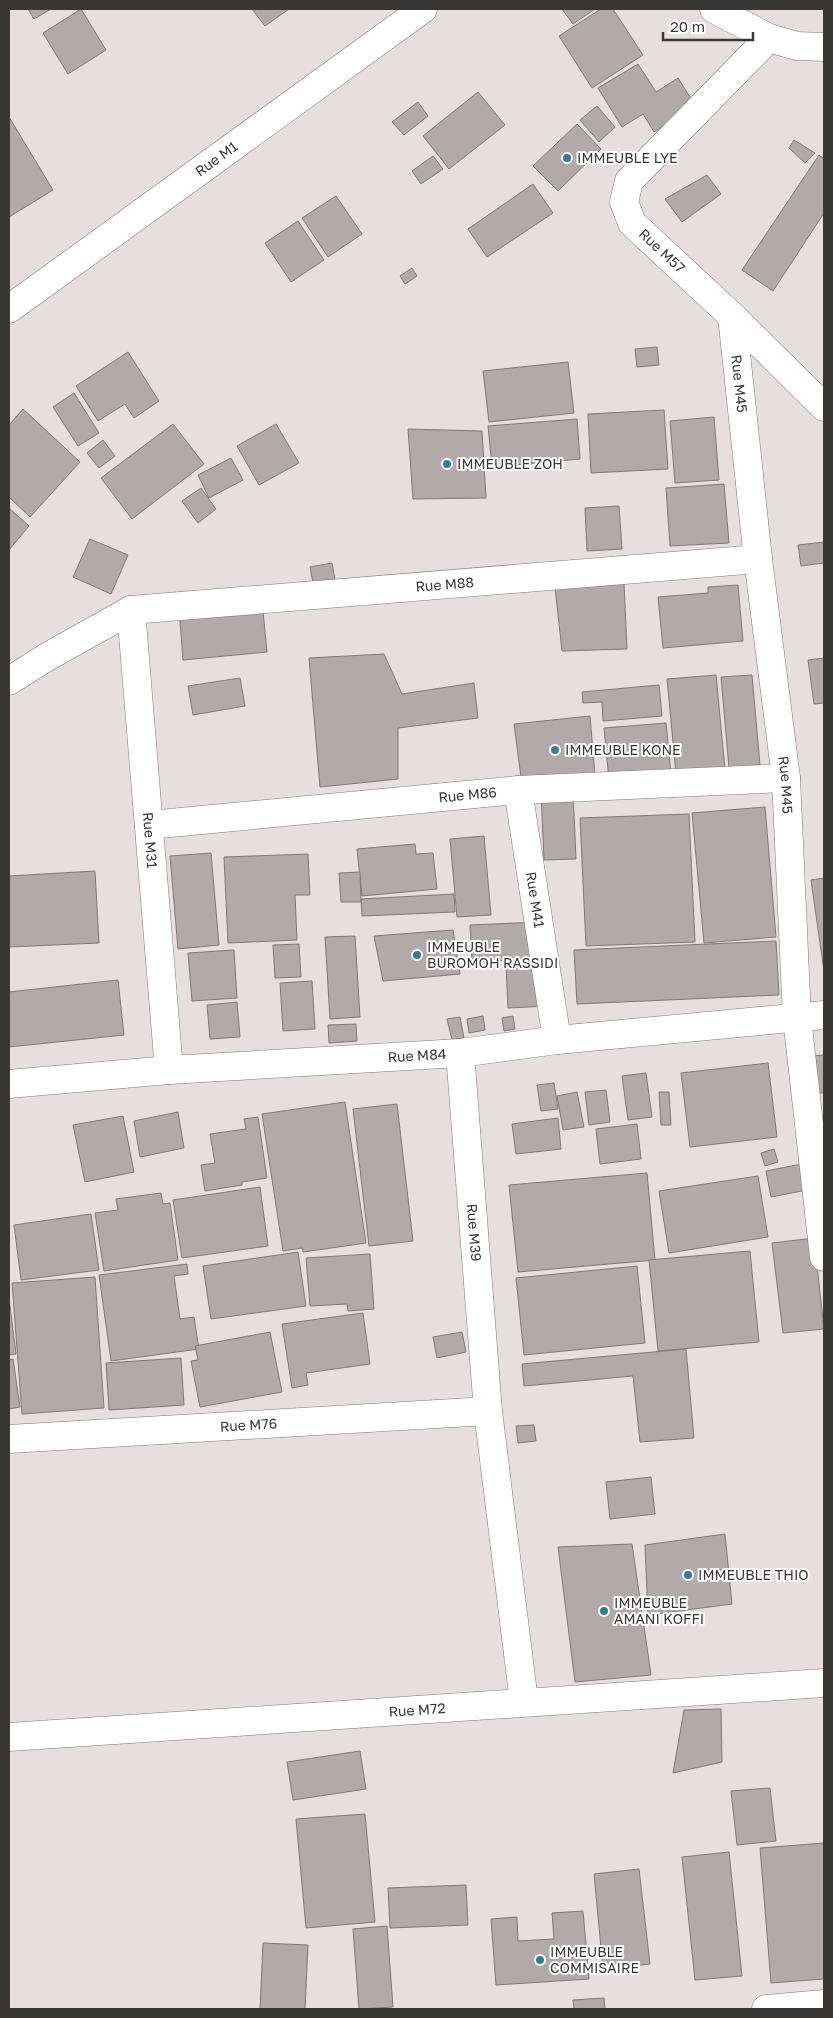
<svg xmlns="http://www.w3.org/2000/svg" width="833" height="2018" font-family="'Golos Text',sans-serif">
	<rect width="100%" height="100%" fill="#e6dedf"/>
	<!-- building -->
	<g fill="#b1a9aa" stroke="#807979">
		<polygon points="28,9 51,9 34,19"/>
		<polygon points="81,9 106,50 68,74 43,33"/>
		<polygon points="252,9 289,9 265,26"/>
		<polygon points="562,9 595,9 573,24"/>
		<polygon points="601,9 613,9 643,55 592,88 559,36"/>
		<polygon points="638,64 656,92 678,78 695,105 654,132 643,114 622,127 598,88"/>
		<polygon points="478,92 505,125 449,169 423,136"/>
		<polygon points="418,102 428,116 404,135 392,122"/>
		<polygon points="597,106 615,127 599,142 580,120"/>
		<polygon points="9,117 53,190 9,217"/>
		<polygon points="577,124 601,149 558,191 533,166"/>
		<polygon points="794,140 815,153 805,163 789,148"/>
		<polygon points="819,155 824,159 824,213 773,291 742,270"/>
		<polygon points="433,156 443,169 421,184 412,171"/>
		<polygon points="707,175 721,194 682,222 665,199"/>
		<polygon points="533,184 553,213 487,257 468,229"/>
		<polygon points="336,196 362,234 328,257 302,218"/>
		<polygon points="298,221 324,260 291,282 265,243"/>
		<polygon points="412,268 417,276 405,284 400,276"/>
		<polygon points="657,347 659,365 637,367 635,349"/>
		<polygon points="128,352 159,401 134,418 125,404 98,421 76,386"/>
		<polygon points="568,362 574,413 489,422 483,371"/>
		<polygon points="74,393 99,433 78,446 53,407"/>
		<polygon points="23,409 80,462 30,517 9,497 9,425"/>
		<polygon points="664,410 668,469 591,473 588,414"/>
		<polygon points="714,417 719,480 675,483 670,421"/>
		<polygon points="577,419 580,459 492,467 488,426"/>
		<polygon points="173,424 204,464 132,519 101,478"/>
		<polygon points="276,424 299,463 259,485 237,446"/>
		<polygon points="408,429 482,431 486,498 413,499"/>
		<polygon points="103,440 115,456 99,468 87,453"/>
		<polygon points="231,458 243,480 209,498 198,475"/>
		<polygon points="724,484 729,543 670,546 666,488"/>
		<polygon points="201,488 216,509 198,523 182,501"/>
		<polygon points="619,506 622,549 587,551 585,508"/>
		<polygon points="9,508 29,526 9,550"/>
		<polygon points="90,539 128,555 111,594 73,577"/>
		<polygon points="824,542 824,563 801,566 798,545"/>
		<polygon points="332,563 336,585 314,588 310,567"/>
		<polygon points="624,583 627,649 562,651 555,587"/>
		<polygon points="738,585 743,641 663,648 658,597 708,593 708,587"/>
		<polygon points="262,601 267,652 183,660 179,608"/>
		<polygon points="384,654 402,694 474,683 478,718 398,728 398,779 320,787 309,658"/>
		<polygon points="824,658 824,703 814,704 808,660"/>
		<polygon points="716,675 725,769 676,774 667,679"/>
		<polygon points="752,675 760,765 729,768 721,677"/>
		<polygon points="240,678 245,706 193,715 188,686"/>
		<polygon points="659,685 662,716 603,721 602,702 583,703 582,692"/>
		<polygon points="590,716 595,776 521,777 514,724"/>
		<polygon points="666,723 671,774 609,780 604,728"/>
		<polygon points="573,790 576,859 544,860 541,791"/>
		<polygon points="765,807 776,937 704,943 692,813"/>
		<polygon points="689,814 695,942 586,946 580,818"/>
		<polygon points="484,836 491,915 457,917 450,839"/>
		<polygon points="415,844 416,854 433,853 437,889 362,896 357,849"/>
		<polygon points="211,853 219,945 178,949 170,856"/>
		<polygon points="308,854 310,895 295,895 297,940 228,943 224,857"/>
		<polygon points="95,871 99,943 9,947 9,876"/>
		<polygon points="360,872 361,902 341,902 339,873"/>
		<polygon points="824,878 824,971 811,880"/>
		<polygon points="454,894 455,912 362,916 361,899"/>
		<polygon points="538,922 540,959 472,962 470,925"/>
		<polygon points="453,930 460,974 383,981 374,936"/>
		<polygon points="355,936 360,1017 330,1019 325,937"/>
		<polygon points="776,941 779,995 577,1004 574,950"/>
		<polygon points="299,944 301,977 275,978 273,945"/>
		<polygon points="234,950 237,998 192,1001 188,953"/>
		<polygon points="545,963 548,1006 508,1008 506,965"/>
		<polygon points="118,980 124,1035 9,1047 9,992"/>
		<polygon points="312,981 315,1029 283,1031 280,983"/>
		<polygon points="237,1002 240,1037 210,1039 207,1005"/>
		<polygon points="483,1016 485,1030 469,1033 467,1019"/>
		<polygon points="513,1016 515,1029 504,1031 502,1018"/>
		<polygon points="460,1017 464,1038 452,1040 447,1019"/>
		<polygon points="356,1024 357,1041 329,1043 328,1025"/>
		<polygon points="824,1055 824,1093 816,1093 812,1056"/>
		<polygon points="768,1063 777,1137 690,1147 681,1073"/>
		<polygon points="646,1073 652,1117 628,1120 622,1076"/>
		<polygon points="554,1083 558,1109 541,1111 537,1085"/>
		<polygon points="606,1090 610,1122 589,1125 585,1092"/>
		<polygon points="577,1092 584,1127 563,1130 557,1096"/>
		<polygon points="659,1092 669,1092 671,1125 661,1125"/>
		<polygon points="345,1102 366,1243 303,1252 302,1248 283,1251 262,1114"/>
		<polygon points="397,1104 413,1241 369,1246 353,1109"/>
		<polygon points="178,1112 184,1148 140,1157 134,1121"/>
		<polygon points="123,1116 134,1172 85,1182 73,1125"/>
		<polygon points="258,1117 267,1178 242,1182 242,1185 205,1191 201,1165 215,1163 210,1134 246,1129 244,1119"/>
		<polygon points="558,1118 561,1149 516,1154 512,1124"/>
		<polygon points="637,1124 641,1159 600,1164 596,1129"/>
		<polygon points="774,1149 778,1162 765,1166 761,1153"/>
		<polygon points="802,1164 807,1190 771,1197 766,1171"/>
		<polygon points="647,1173 655,1260 518,1272 509,1185"/>
		<polygon points="758,1176 768,1237 669,1253 659,1191"/>
		<polygon points="260,1187 268,1246 182,1258 173,1200"/>
		<polygon points="161,1193 163,1204 170,1203 178,1260 104,1271 95,1213 118,1210 116,1199"/>
		<polygon points="91,1214 99,1270 21,1280 14,1225"/>
		<polygon points="814,1238 824,1329 783,1333 772,1243"/>
		<polygon points="750,1251 759,1342 658,1351 649,1260"/>
		<polygon points="298,1252 306,1306 211,1319 203,1266"/>
		<polygon points="370,1254 374,1309 348,1311 347,1304 310,1306 306,1258"/>
		<polygon points="187,1264 188,1274 174,1276 180,1319 194,1317 199,1349 111,1361 99,1275"/>
		<polygon points="637,1266 645,1343 524,1355 516,1278"/>
		<polygon points="95,1277 104,1408 22,1414 12,1283"/>
		<polygon points="9,1298 16,1354 9,1355"/>
		<polygon points="363,1313 370,1364 306,1373 308,1385 292,1388 282,1324"/>
		<polygon points="270,1332 282,1392 200,1407 191,1361 198,1360 195,1346"/>
		<polygon points="462,1332 466,1352 437,1358 433,1337"/>
		<polygon points="686,1349 694,1438 640,1442 633,1376 524,1386 522,1364"/>
		<polygon points="181,1358 184,1405 109,1410 106,1363"/>
		<polygon points="13,1359 20,1407 9,1409 9,1360"/>
		<polygon points="534,1425 536,1441 518,1443 516,1426"/>
		<polygon points="651,1477 655,1514 610,1519 606,1482"/>
		<polygon points="725,1534 732,1604 648,1615 645,1545"/>
		<polygon points="632,1544 651,1675 575,1682 558,1547"/>
		<polygon points="721,1709 722,1762 673,1773 684,1710"/>
		<polygon points="360,1751 366,1789 293,1800 287,1762"/>
		<polygon points="770,1788 776,1841 737,1845 731,1791"/>
		<polygon points="365,1814 375,1922 306,1928 296,1819"/>
		<polygon points="824,1843 824,1979 771,1983 760,1848"/>
		<polygon points="729,1852 742,1976 695,1980 682,1857"/>
		<polygon points="639,1869 650,1964 603,1969 594,1874"/>
		<polygon points="466,1885 468,1925 390,1928 388,1888"/>
		<polygon points="583,1911 589,1979 496,1985 491,1919 517,1917 518,1941 554,1939 552,1913"/>
		<polygon points="387,1926 393,2007 359,2009 353,1929"/>
		<polygon points="263,1943 308,1945 305,2009 260,2009"/>
		<polygon points="604,1998 605,2009 574,2009 573,2000"/>
	</g>
	<g fill="none" stroke-linecap="round" stroke-linejoin="round">
		<defs>
			<g id="minor">
				<polyline points="714,9 769,38 797,46 824,47"/>
				<path id="s1" d="M769,38l-140,143 -5,21 8,21 100,93 92,91"/>
				<path id="s2" d="M9,309l414,-300"/>
				<path id="s3" d="M732,316l26,243 28,219 11,240 27,239"/>
				<path id="s4" d="M131,610l38,460"/>
				<path id="s5" d="M9,681l38,-24 84,-47 627,-51"/>
				<path id="s6" d="M518,790l39,250"/>
				<path id="s7" d="M149,825l369,-35 268,-12"/>
				<path id="s8" d="M460,1053l28,358 36,291"/>
				<path id="s9" d="M9,1084l160,-14 291,-17 97,-13 267,-25"/>
				<path id="s10" d="M9,1439l479,-28"/>
				<path id="s11" d="M9,1737l815,-54"/>
				<polyline points="766,2009 824,2004"/>
			</g>
		</defs>
		<!-- minor casing -->
		<use href="#minor" stroke="#7f7778" stroke-width="29"/>
		<!-- minor -->
		<use href="#minor" stroke="#fff" stroke-width="28"/>
	</g>
	<!-- markers -->
	<g fill="#3b7b8e" stroke="#fff" stroke-width="2">
		<circle cx="567" cy="158" r="5"/>
		<circle cx="447" cy="464" r="5"/>
		<circle cx="555" cy="750" r="5"/>
		<circle cx="417" cy="955" r="5"/>
		<circle cx="688" cy="1575" r="5"/>
		<circle cx="604" cy="1611" r="5"/>
		<circle cx="540" cy="1960" r="5"/>
	</g>
	<g text-anchor="middle" stroke-width="4" stroke-linejoin="round" paint-order="stroke">
		<!-- poi labels -->
		<g font-size="14" fill="#393636" stroke="#fff" text-anchor="start">
			<text x="577" y="163">IMMEUBLE LYE</text>
			<text x="457" y="469">IMMEUBLE ZOH</text>
			<text x="565" y="755">IMMEUBLE KONE</text>
			<text x="427" y="952">IMMEUBLE<tspan x="427" dy="16">BUROMOH RASSIDI</tspan></text>
			<text x="698" y="1580">IMMEUBLE THIO</text>
			<text x="614" y="1608">IMMEUBLE<tspan x="614" dy="16">AMANI KOFFI</tspan></text>
			<text x="550" y="1957">IMMEUBLE<tspan x="550" dy="16">COMMISAIRE</tspan></text>
		</g>
		<!-- street labels -->
		<g font-size="14" fill="#393636" stroke="#fff">
			<text dy="5" stroke="none"><textPath href="#s2" startOffset="256">Rue M1</textPath></text>
			<text dy="5" stroke="none"><textPath href="#s1" startOffset="285">Rue M57</textPath></text>
			<text dy="5" stroke="none"><textPath href="#s3" startOffset="68">Rue M45</textPath></text>
			<text dy="5" stroke="none"><textPath href="#s5" startOffset="456">Rue M88</textPath></text>
			<text dy="5" stroke="none"><textPath href="#s3" startOffset="472">Rue M45</textPath></text>
			<text dy="5" stroke="none"><textPath href="#s7" startOffset="320">Rue M86</textPath></text>
			<text dy="5" stroke="none"><textPath href="#s4" startOffset="231">Rue M31</textPath></text>
			<text dy="5" stroke="none"><textPath href="#s6" startOffset="111">Rue M41</textPath></text>
			<text dy="5" stroke="none"><textPath href="#s9" startOffset="409">Rue M84</textPath></text>
			<text dy="5" stroke="none"><textPath href="#s8" startOffset="180">Rue M39</textPath></text>
			<text dy="5" stroke="none"><textPath href="#s10" startOffset="240">Rue M76</textPath></text>
			<text dy="5" stroke="none"><textPath href="#s11" startOffset="409">Rue M72</textPath></text>
		</g>
	</g>
	<!-- border -->
	<rect width="833" height="2018" fill="none" stroke="#393636" stroke-width="20"/>
	<!-- scale -->
	<path d="M663 32v8h90v-8" fill="none" stroke="#393636" stroke-width="2.5"/>
	<text x="670" y="32" font-size="15" fill="#393636" stroke="#ffffff" stroke-width="4" paint-order="stroke">20 m</text>
</svg>
